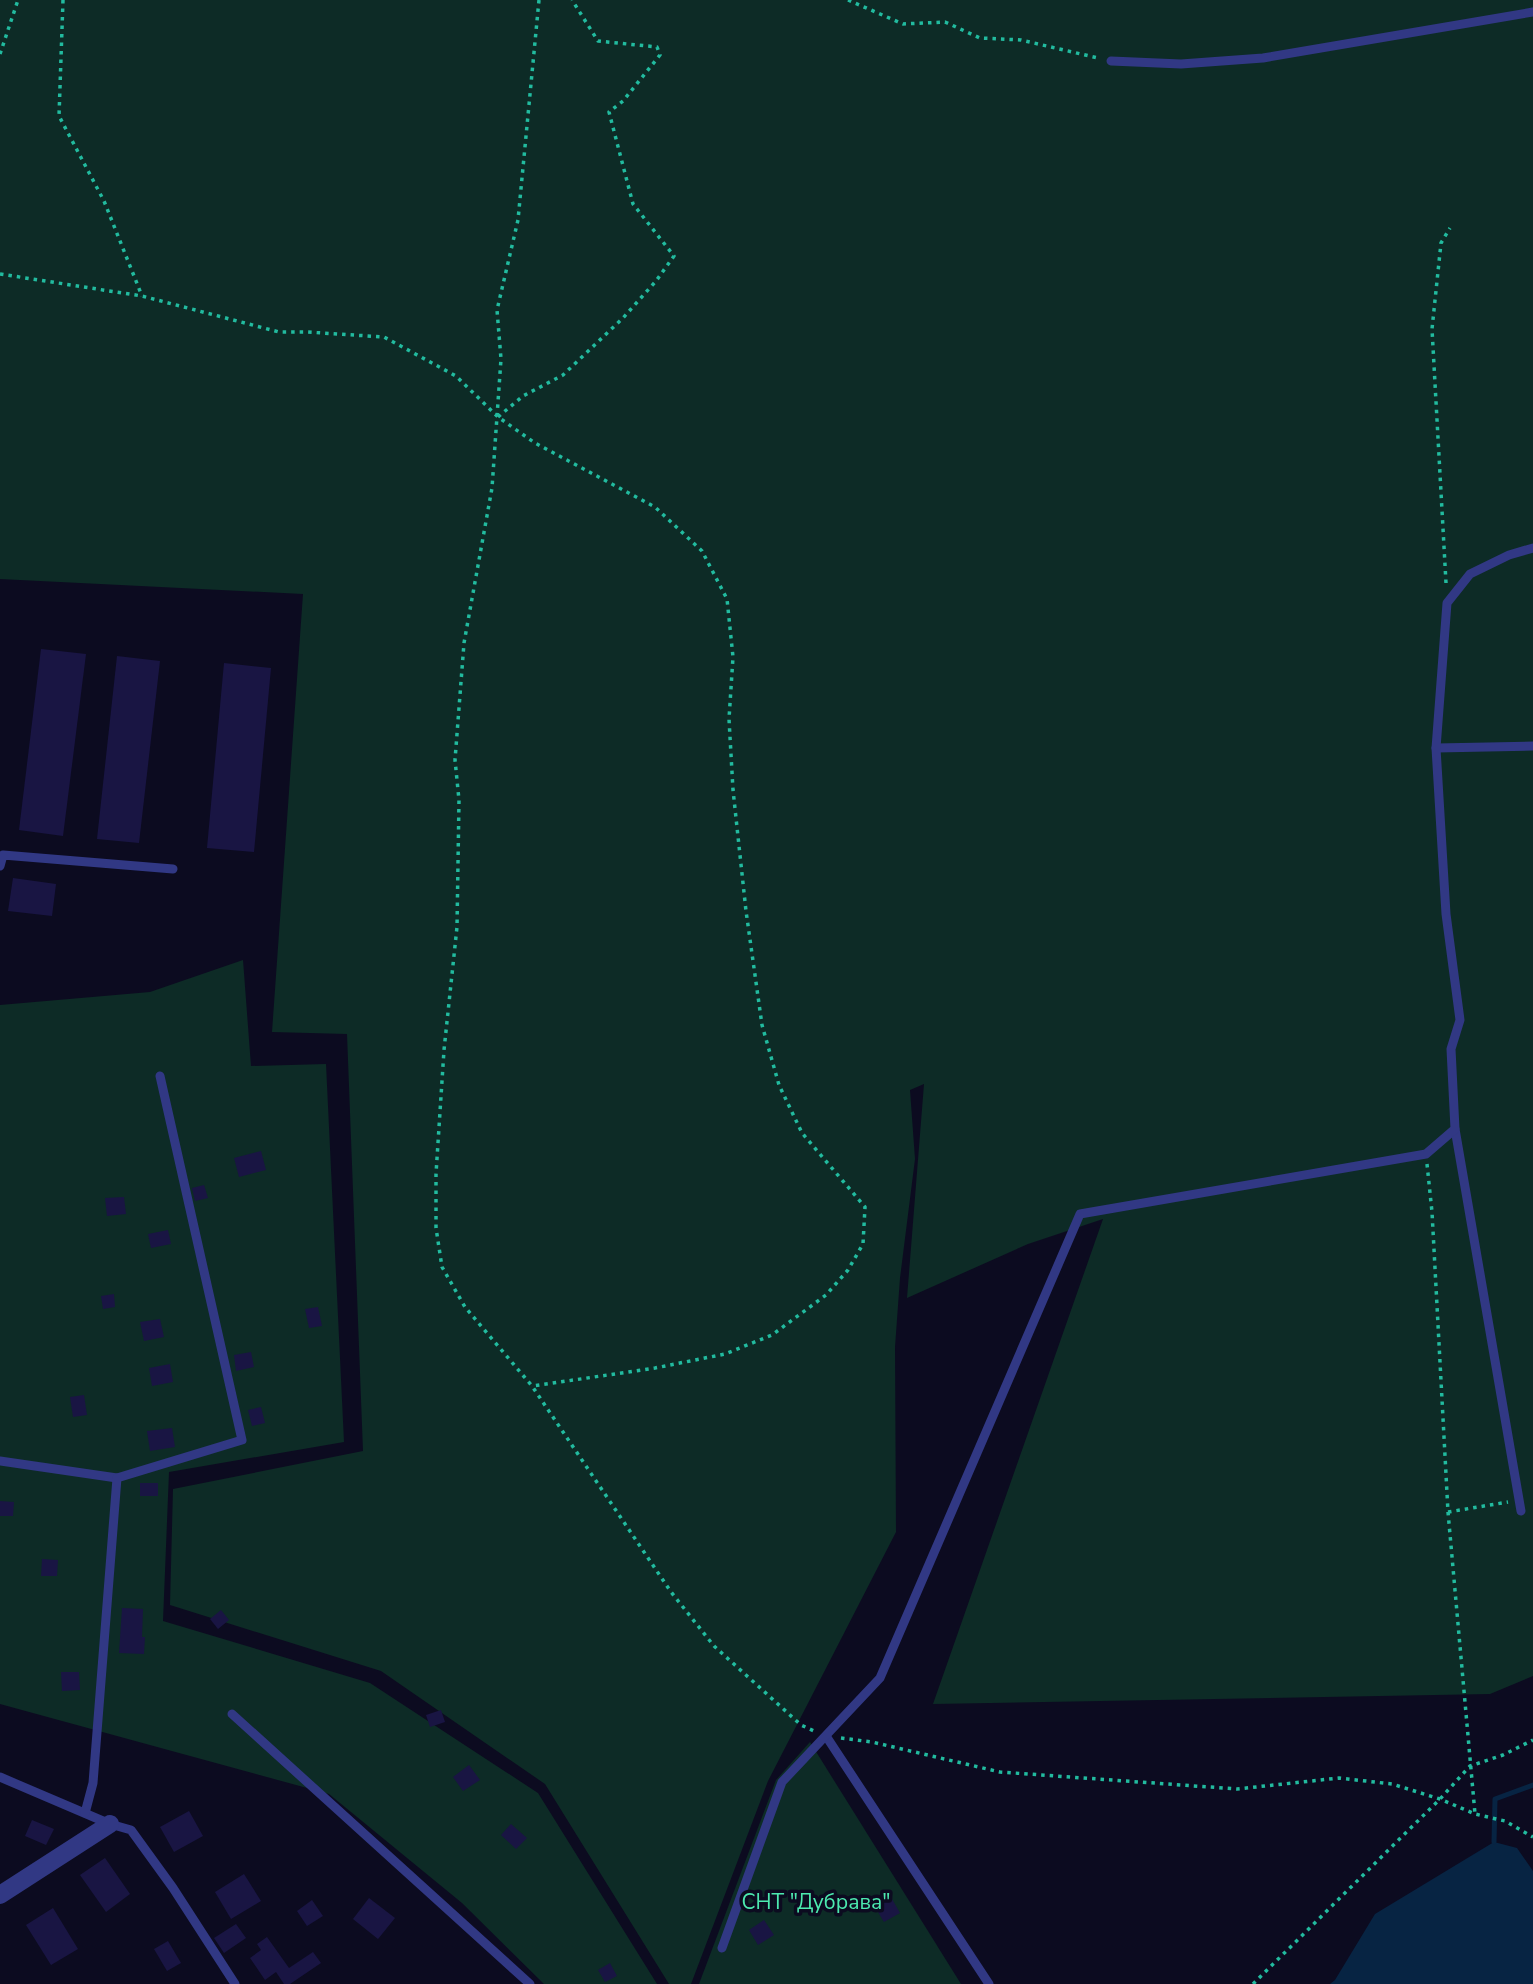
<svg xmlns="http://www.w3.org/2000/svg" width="1533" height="1984" font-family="'Nunito Sans',sans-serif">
	<rect width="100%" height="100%" fill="#0c0b20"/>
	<!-- green -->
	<g fill="#0d2b26">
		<polygon points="0,0 1533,0 1533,1676 1490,1694 933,1704 1103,1219 1028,1244 907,1298 924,1084 910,1090 915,1159 900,1278 895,1347 896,1532 768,1781 691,1984 669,1984 545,1784 381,1671 170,1605 173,1489 363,1451 347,1034 272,1032 303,594 0,579"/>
		<polygon points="243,960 251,1066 326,1064 344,1442 169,1472 163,1621 370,1683 538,1793 657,1984 544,1984 462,1903 329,1794 0,1704 0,1005 150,992"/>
		<polygon points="810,1742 961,1984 699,1984 776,1780"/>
	</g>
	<!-- water -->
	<polygon fill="#072443" points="1494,1842 1517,1848 1533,1871 1533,1984 1330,1984 1335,1980 1375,1914"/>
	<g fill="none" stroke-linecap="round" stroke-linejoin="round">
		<!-- stream -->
		<polyline stroke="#072443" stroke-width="5" points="1494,1842 1495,1799 1533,1785"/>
	</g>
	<!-- building -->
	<g fill="#191543">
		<polygon points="41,649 86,654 63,836 19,830"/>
		<polygon points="117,656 160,661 139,843 97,839"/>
		<polygon points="224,663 271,668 254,852 207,848"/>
		<polygon points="13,878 56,884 52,916 8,911"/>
		<polygon points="261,1151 266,1170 239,1177 234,1158"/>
		<polygon points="204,1185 208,1198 195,1201 192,1188"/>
		<polygon points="124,1197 126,1214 107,1216 105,1198"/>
		<polygon points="168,1230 171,1244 151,1248 148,1234"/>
		<polygon points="114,1294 115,1307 103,1309 101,1296"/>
		<polygon points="318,1307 322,1326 309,1328 305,1309"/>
		<polygon points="160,1319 164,1337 144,1341 140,1322"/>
		<polygon points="251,1352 254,1367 236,1371 234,1355"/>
		<polygon points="170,1364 173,1382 152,1386 149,1368"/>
		<polygon points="84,1395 87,1415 73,1417 70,1397"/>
		<polygon points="261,1407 265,1423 252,1426 248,1410"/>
		<polygon points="172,1428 175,1447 150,1451 147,1431"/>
		<rect x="140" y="1483" width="18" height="13"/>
		<polygon points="0,1501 14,1502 13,1516 0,1516"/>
		<polygon points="42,1559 58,1560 57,1576 41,1576"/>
		<polygon points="122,1608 143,1609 142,1637 145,1637 144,1654 119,1653"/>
		<polygon points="221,1610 229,1620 218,1629 210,1619"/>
		<polygon points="61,1672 79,1672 80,1690 62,1691"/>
		<polygon points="441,1710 445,1722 430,1727 426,1715"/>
		<polygon points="469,1765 480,1780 463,1791 453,1777"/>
		<polygon points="189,1811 203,1836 174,1852 160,1827"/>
		<polygon points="32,1820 54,1829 46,1845 25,1836"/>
		<polygon points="511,1824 527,1838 516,1849 501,1835"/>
		<polygon points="105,1858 130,1894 106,1912 80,1875"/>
		<polygon points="244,1874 261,1901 231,1919 215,1892"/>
		<polygon points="888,1892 900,1913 884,1922 872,1902"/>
		<polygon points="369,1898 395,1918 378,1939 353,1919"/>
		<polygon points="312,1900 323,1916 307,1926 297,1911"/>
		<polygon points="53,1908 78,1949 51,1965 26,1925"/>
		<polygon points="764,1920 774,1935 758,1945 749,1930"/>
		<polygon points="236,1924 246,1938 224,1953 214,1938"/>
		<polygon points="267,1937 289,1968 313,1952 321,1963 290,1984 284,1984 276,1972 265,1980 250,1958 261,1950 257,1944"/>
		<polygon points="168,1941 181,1963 167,1971 154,1949"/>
		<polygon points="610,1963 617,1976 605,1982 598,1970"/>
	</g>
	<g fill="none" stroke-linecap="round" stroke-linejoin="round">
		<!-- path -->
		<g stroke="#22bb9f" stroke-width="3.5" stroke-dasharray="3.5 5" stroke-linecap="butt">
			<polyline points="63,0 59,116 104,201 142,296"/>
			<polyline points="539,0 518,220 497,310 501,359 492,488 464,643 455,760 459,800 457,927 444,1050 436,1174 436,1228 442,1267 465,1307 532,1386 671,1592 714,1646 801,1725 814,1731"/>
			<polyline points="848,0 903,24 945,22 980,38 1021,40 1098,58"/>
			<polyline points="0,54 18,0"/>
			<polyline points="0,274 142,296 279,332 307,332 384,337 456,376 498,417 535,443 655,507 702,551 727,599 733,657 729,719 733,790 746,911 762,1025 779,1085 802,1133 865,1207 863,1244 848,1270 826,1295 772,1335 725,1354 655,1368 533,1386"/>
			<polyline points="498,417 523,396 563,375 623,318 656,281 674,256 633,204 609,112 623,101 660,55 657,47 598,41 572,0"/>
			<polyline points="1446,583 1432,329 1441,243 1450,228"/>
			<polyline points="1427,1164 1432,1212 1448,1512 1475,1814"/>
			<polyline points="1448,1512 1508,1502"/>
			<polyline points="841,1738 872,1742 1000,1772 1237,1789 1339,1778 1392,1784 1440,1799 1475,1814 1505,1821 1533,1837"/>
			<polyline points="1253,1984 1440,1799 1470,1766 1503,1755 1533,1740"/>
		</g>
		<!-- service -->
		<g stroke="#313884" stroke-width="9">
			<polyline points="1111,61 1181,64 1263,58 1533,12"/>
			<polyline points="1436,748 1533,746"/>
			<polyline points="0,866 3,855 173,869"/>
			<polyline points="1455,1129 1521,1511"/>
			<polyline points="0,1461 117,1478"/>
			<polyline points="232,1714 530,1984"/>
			<polyline points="826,1736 989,1984"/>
			<polyline points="0,1777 110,1824 131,1830 173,1888 235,1984"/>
			<polyline points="85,1813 93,1783 117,1478 242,1440 160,1076"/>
			<polyline points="722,1948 782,1782 880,1678 1080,1214 1426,1154 1455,1129 1451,1049 1460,1020 1446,914 1436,748 1447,603 1470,574 1509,555 1533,548"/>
		</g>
		<!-- minor -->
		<polyline stroke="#313884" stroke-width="18" points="0,1895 110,1824"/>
	</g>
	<g text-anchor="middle" stroke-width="7" stroke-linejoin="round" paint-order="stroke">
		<!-- park labels -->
		<g font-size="21" fill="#4ce9af" stroke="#0c0b20">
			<text x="816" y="1909">СНТ "Дубрава"</text>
		</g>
	</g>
</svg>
